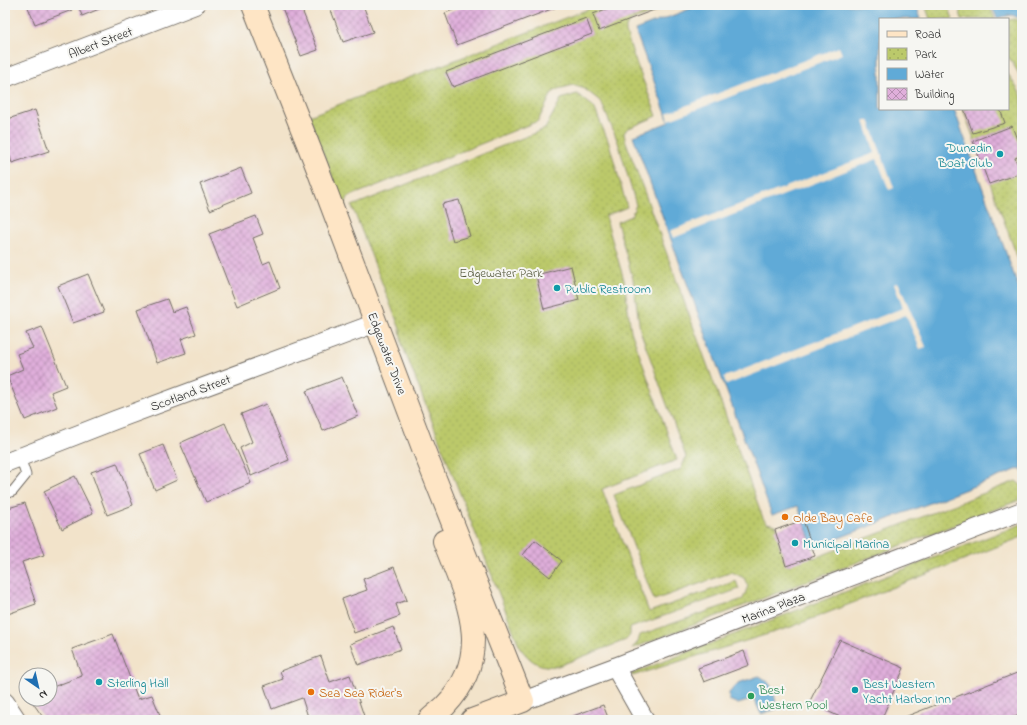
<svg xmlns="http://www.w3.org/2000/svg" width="1027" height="725" font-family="'Indie Flower',sans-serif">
	<defs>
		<pattern id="park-dots" width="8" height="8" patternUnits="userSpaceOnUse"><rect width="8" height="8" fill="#bbc96b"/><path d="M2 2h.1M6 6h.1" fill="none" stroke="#a1ad5d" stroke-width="1.8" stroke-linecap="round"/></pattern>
		<pattern id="building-cross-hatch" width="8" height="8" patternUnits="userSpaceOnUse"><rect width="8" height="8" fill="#e0afdb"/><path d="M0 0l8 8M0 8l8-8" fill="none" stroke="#b68fb2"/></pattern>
	</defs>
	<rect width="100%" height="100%" fill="#f6f6f2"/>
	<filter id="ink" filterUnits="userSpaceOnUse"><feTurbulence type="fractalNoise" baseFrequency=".025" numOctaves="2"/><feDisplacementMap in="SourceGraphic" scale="8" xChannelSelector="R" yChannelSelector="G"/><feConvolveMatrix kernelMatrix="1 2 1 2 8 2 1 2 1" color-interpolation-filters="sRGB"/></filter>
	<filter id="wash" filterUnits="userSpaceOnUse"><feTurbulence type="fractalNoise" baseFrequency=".012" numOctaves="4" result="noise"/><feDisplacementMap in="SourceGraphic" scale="16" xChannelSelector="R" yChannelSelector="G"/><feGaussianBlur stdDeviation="0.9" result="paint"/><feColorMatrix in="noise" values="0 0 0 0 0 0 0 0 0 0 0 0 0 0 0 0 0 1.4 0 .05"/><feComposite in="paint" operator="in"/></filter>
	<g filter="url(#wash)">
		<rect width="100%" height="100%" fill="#f2e3ca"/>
		<!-- park -->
		<g fill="url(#park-dots)" stroke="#737a4b">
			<polygon points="599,5 672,5 631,21 626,27 626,32 634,57 657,116 627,129 624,133 625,139 763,518 767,523 776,525 785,549 811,558 817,557 1016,481 1022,486 1022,499 631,649 638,642 640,635 743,599 748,586 744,578 732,572 654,600 614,495 681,469 686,457 640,330 633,279 617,222 631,216 636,205 618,142 602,104 599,100 582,87 574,85 558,89 552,93 538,121 348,197 344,207 309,116"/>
			<polygon points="925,5 948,5 953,19 930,19"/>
			<polygon points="958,5 989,5 995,19 962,19"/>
			<polygon points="1015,19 1022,22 1022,79 1010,59 1008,58 1008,20"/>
			<path d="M1008,74l14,22v94c-4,7 -3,13 0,20v60l-59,-161h45z"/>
			<path d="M577,94l17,13 15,36 18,64 -22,9 19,64 7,51 46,129 -75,29 47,123 87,-31 3,8 -109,39v7l-4,5 -68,26c-19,2 -27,-4 -38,-18l-118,-304 -2,-15 -48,-123 193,-77 16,-30z"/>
			<polygon points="1022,524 1022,537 791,627 632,676 631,674"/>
		</g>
		<!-- water -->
		<g fill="#60aad7" stroke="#466a81">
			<polygon points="700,5 916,5 921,19 880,19 880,109 954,109 1022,297 1022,471 1021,468 813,548 798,506 772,515 633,136 669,122 635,30"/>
			<polygon points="991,5 1022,5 1022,19 1012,15 997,18"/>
			<path d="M759,676c15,7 15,18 18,33l-16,5 -7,-15 -16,5 -9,-4v-7l9,-10z"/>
		</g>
		<!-- pier -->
		<g fill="#f2e3ca">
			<polygon points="839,47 842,54 669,120 667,113"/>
			<polygon points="869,120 894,188 889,190 877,159 673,238 670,231 875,153 864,121"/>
			<polygon points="898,282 926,347 920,349 906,315 726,385 724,377 903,308 894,284"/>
		</g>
		<g id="blocks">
			<!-- building -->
			<g fill="url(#building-cross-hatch)">
				<polygon points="27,5 70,5 72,10 35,24"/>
				<polygon points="78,5 109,5 82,16"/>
				<polygon points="281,5 300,5 318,50 301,56"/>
				<polygon points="329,5 363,5 373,32 343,42"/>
				<polygon points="467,5 562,5 457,45 445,13"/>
				<polygon points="616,5 667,5 599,31 593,14"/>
				<polygon points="586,18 592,34 453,87 446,72"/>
				<polygon points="964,109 1000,109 1005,123 973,133"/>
				<polygon points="35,110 49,151 12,163 5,143 5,120"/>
				<polygon points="1012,126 1022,153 1022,155 1015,158 1021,173 989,184 973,141"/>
				<polygon points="241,168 251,193 210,210 200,184"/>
				<polygon points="459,200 470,236 453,241 442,204"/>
				<polygon points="256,216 263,234 253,238 263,264 270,261 280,288 237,306 209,234"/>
				<polygon points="571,266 579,300 544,309 536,275"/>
				<polygon points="88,274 104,312 73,323 58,286"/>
				<polygon points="167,299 172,312 186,307 196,334 181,339 186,353 157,363 138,309"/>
				<polygon points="42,327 66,386 51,392 57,407 25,420 7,376 23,369 17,354 33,348 26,333"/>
				<polygon points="342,377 358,416 323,431 306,391"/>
				<polygon points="266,404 289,460 251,476 240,448 252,442 241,414"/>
				<polygon points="225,423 251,483 206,502 180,443"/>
				<polygon points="163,445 177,480 155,490 140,454"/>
				<polygon points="117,463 133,505 107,515 91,472"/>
				<polygon points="75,476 93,513 62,529 44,491"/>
				<polygon points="25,503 44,555 22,562 36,604 5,615 5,509"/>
				<polygon points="803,520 815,556 786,566 775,530"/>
				<polygon points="535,540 562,561 550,577 523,555"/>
				<polygon points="394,567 407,600 396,604 400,616 354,633 342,599 367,590 363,579"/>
				<polygon points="393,627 401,649 358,665 350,644"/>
				<polygon points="113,634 138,699 152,695 162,720 45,720 30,699 50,699 50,688 82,676 72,649"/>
				<polygon points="840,640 904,668 881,720 847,720 809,703"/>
				<polygon points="744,651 749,665 704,682 698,668"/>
				<polygon points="321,656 330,682 350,675 365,719 309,720 302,698 272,709 264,686 283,679 280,671"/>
				<polygon points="1022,671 1022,714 1007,720 897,720"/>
				<polygon points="603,705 609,720 562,720"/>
			</g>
		</g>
	</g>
	<g filter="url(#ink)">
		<use href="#blocks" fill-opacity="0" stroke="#716b63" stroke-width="1"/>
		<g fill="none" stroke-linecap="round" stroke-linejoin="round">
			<defs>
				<polyline id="service" points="5,494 13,491 26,475 20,457"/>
				<g id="minor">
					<polyline points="5,78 195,5"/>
					<polyline points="5,463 115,420 376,323"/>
					<polyline points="615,667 645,720"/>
					<polyline points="523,701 615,667 1022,511"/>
					<polyline points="5,702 17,720"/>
				</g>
				<g id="secondary">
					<polyline points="253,5 317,167 423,448 523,701 472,720"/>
					<path d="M429,720c5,-5 11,-9 16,-14 51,-53 21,-108 -1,-165"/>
				</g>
			</defs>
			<!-- service casing -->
			<use href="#service" stroke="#716b63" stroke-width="11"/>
			<!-- minor casing -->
			<use href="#minor" stroke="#716b63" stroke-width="20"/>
			<!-- secondary casing -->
			<use href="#secondary" stroke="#716b63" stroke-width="24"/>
			<!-- service -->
			<use href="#service" stroke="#fff" stroke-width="9"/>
			<!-- minor -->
			<use href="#minor" stroke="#fff" stroke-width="18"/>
			<!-- secondary -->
			<use href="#secondary" stroke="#fee5c5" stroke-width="22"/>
		</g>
	</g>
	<!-- markers -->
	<g fill="#0f9aa8" stroke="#f6f6f2" stroke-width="1.5">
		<circle cx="1000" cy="154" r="4"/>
		<circle cx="557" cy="288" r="4"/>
		<circle cx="795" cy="543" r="4"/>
		<circle cx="99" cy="682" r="4"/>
		<circle cx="855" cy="690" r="4"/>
	</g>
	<g fill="#e8710a" stroke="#f6f6f2" stroke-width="1.5">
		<circle cx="785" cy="517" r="4"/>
		<circle cx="311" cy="692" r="4"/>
	</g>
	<circle fill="#2e9e5b" stroke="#f6f6f2" stroke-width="1.5" cx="751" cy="696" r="4"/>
	<g text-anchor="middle" stroke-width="4" stroke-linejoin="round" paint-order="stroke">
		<!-- street labels -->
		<g font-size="13" fill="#2b2b2b" stroke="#f6f6f2">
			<text transform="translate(100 42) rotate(-21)" y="5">Albert Street</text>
			<text transform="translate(388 353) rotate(69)" y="5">Edgewater Drive</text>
			<text transform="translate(190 392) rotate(-20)" y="5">Scotland Street</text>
			<text transform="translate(773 607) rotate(-21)" y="5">Marina Plaza</text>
		</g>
		<!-- culture labels -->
		<g font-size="13" fill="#0d838f" stroke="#f6f6f2" text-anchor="start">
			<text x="992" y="152" text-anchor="end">Dunedin<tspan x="992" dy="15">Boat Club</tspan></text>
			<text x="565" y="293">Public Restroom</text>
			<text x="803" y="548">Municipal Marina</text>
			<text x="107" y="687">Sterling Hall</text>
			<text x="863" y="688">Best Western<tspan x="863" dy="15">Yacht Harbor Inn</tspan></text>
		</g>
		<!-- park labels -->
		<g font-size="13" fill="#565a3e" stroke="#f6f6f2">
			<text x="501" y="277">Edgewater Park</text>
		</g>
		<!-- food labels -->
		<g font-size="13" fill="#c56008" stroke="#f6f6f2" text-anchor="start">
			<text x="793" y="522">Olde Bay Cafe</text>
			<text x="319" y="697">Sea Sea Rider's</text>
		</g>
		<!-- leisure labels -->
		<g font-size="13" fill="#27864d" stroke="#f6f6f2" text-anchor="start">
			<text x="759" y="694">Best<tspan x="759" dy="15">Western Pool</tspan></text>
		</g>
	</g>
	<!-- margin -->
	<rect width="1027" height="725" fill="none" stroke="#f6f6f2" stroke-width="20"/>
	<!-- legend -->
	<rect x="879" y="18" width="130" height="92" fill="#f6f6f2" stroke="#a5a5a2"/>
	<rect x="887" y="31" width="20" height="6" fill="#fee5c5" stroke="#a5a5a2"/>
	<text x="915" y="38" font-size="12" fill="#2b2b2b">Road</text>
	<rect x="887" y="48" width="20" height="12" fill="url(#park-dots)" stroke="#a5a5a2"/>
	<text x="915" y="58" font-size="12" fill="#2b2b2b">Park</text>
	<rect x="887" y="68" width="20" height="12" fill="#60aad7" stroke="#a5a5a2"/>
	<text x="915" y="78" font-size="12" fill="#2b2b2b">Water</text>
	<rect x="887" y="88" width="20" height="12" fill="url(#building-cross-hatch)" stroke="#a5a5a2"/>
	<text x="915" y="98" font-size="12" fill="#2b2b2b">Building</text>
	<!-- north arrow -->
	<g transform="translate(38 687) rotate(146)"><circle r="19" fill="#f6f6f2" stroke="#a5a5a2"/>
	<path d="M0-3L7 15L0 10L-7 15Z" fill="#1f6fb2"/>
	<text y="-6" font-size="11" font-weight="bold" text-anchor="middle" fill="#2b2b2b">N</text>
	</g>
</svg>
